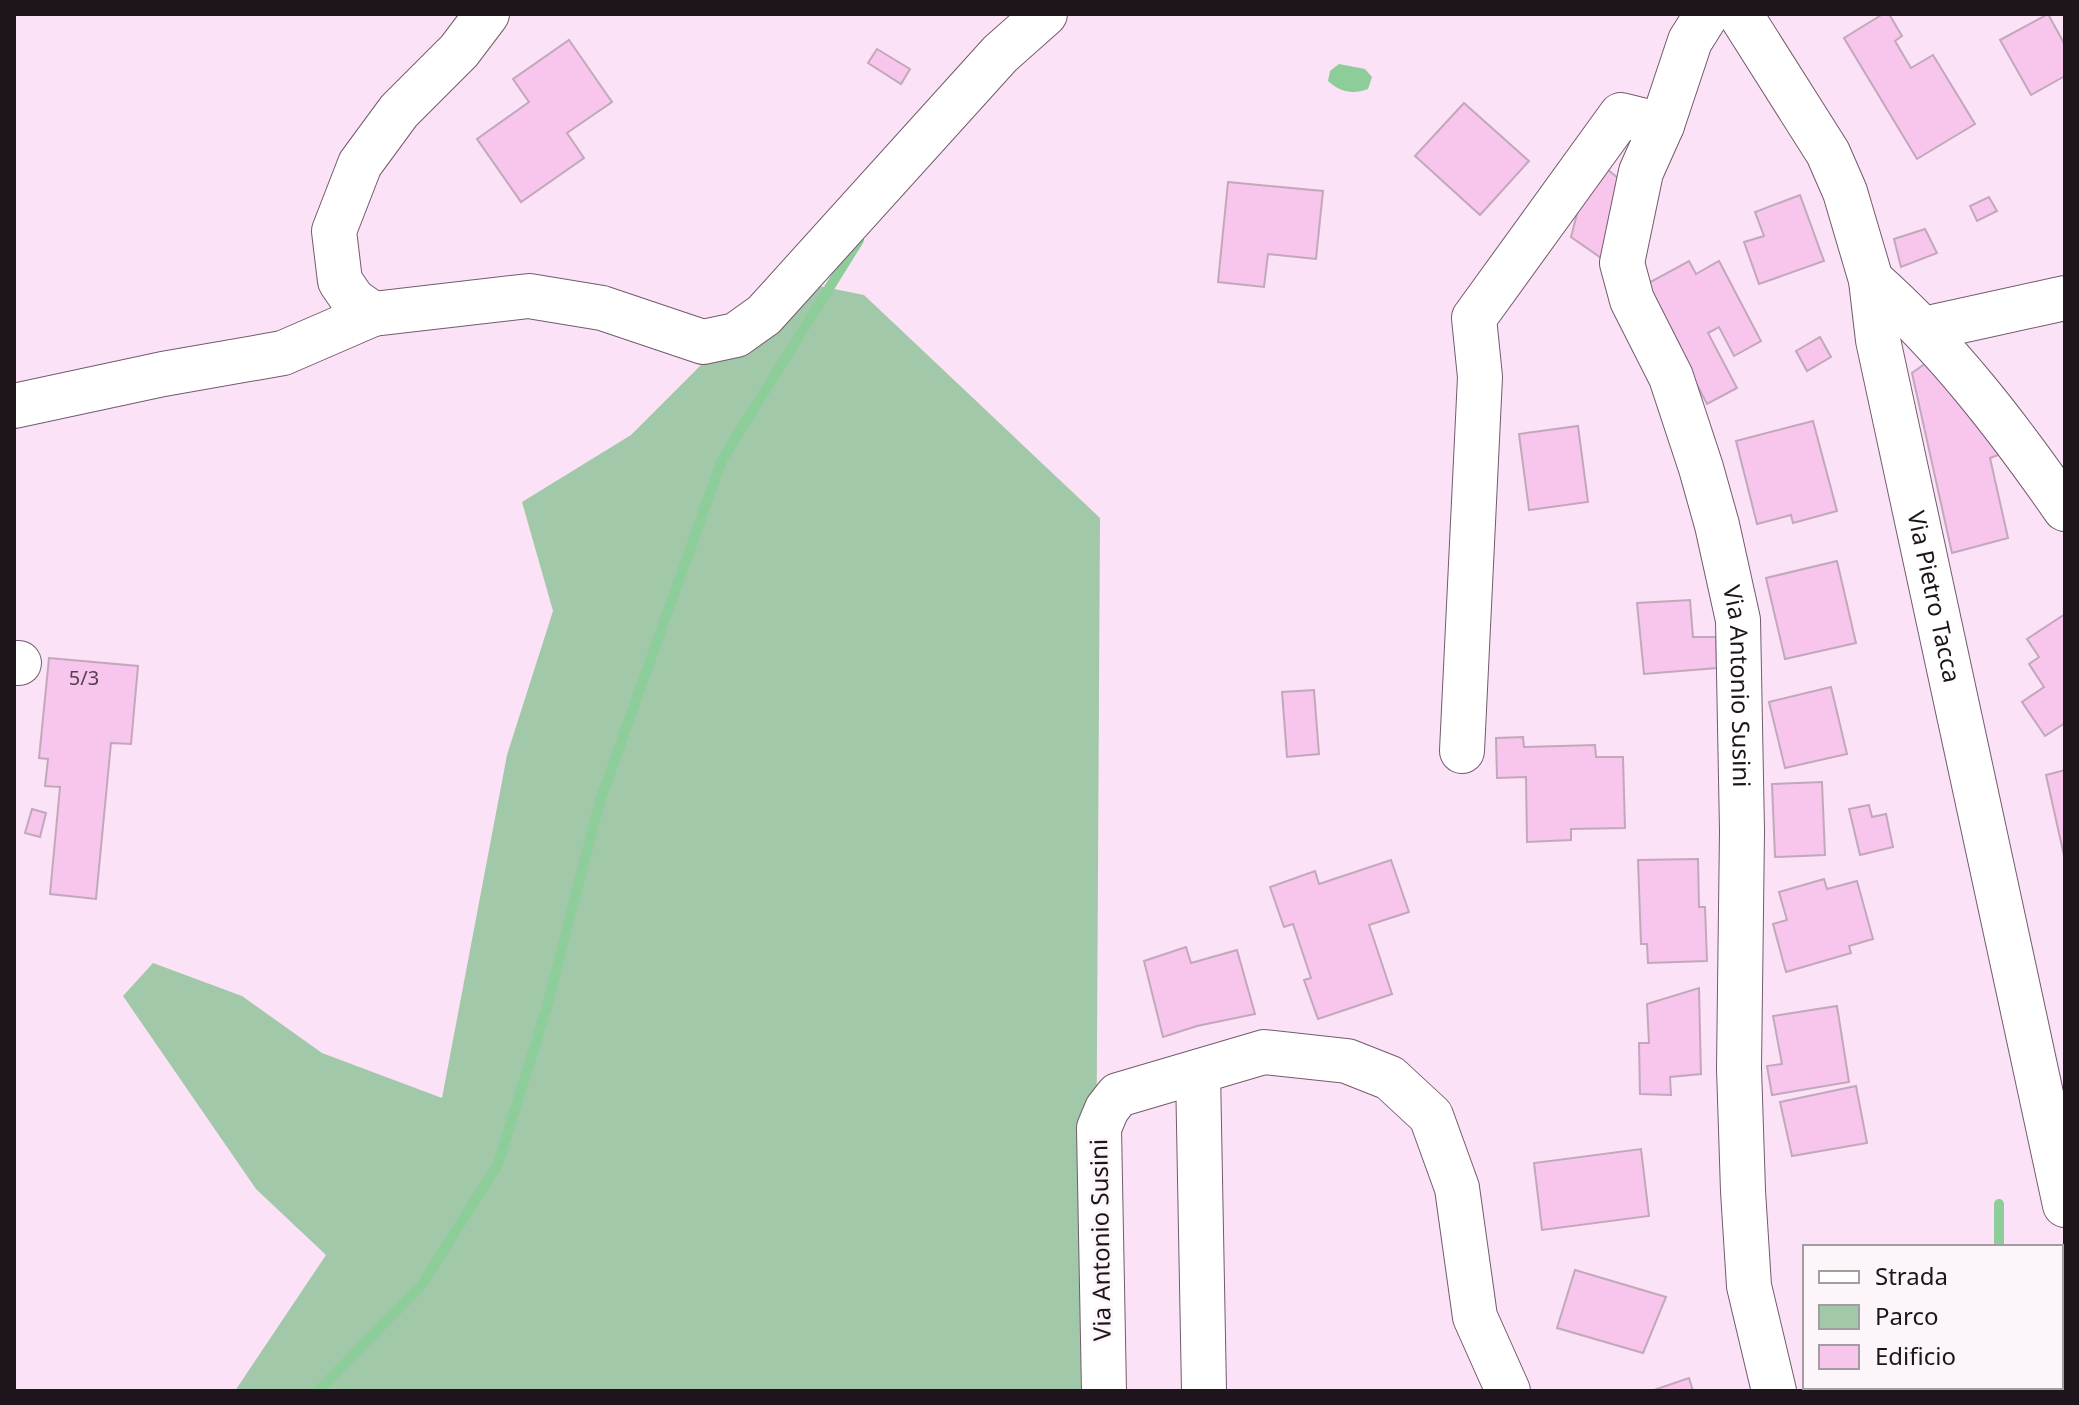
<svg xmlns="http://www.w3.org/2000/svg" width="2079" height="1405" font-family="'Noto Sans',sans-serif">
	<rect width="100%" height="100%" fill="#fce2f6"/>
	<!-- green -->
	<polygon fill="#a1c8a8" points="819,286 864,295 1100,518 1095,1391 235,1391 326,1255 256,1189 123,996 153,963 242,996 322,1053 442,1098 507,755 553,611 522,502 631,435 703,363 744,353"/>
	<!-- water -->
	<path fill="#8dcd9a" d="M1339,64l26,5 7,8 -4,12c-15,6 -28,3 -40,-8l2,-10z"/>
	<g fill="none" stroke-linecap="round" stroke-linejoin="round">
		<!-- stream -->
		<g stroke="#8dcd9a" stroke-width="10">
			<polyline points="1999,1204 1999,1247"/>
			<polyline points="2046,1387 2049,1391"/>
			<polyline points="318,1391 421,1286 498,1164 546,1010 600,801 722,460 859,240"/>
		</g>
	</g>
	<!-- building -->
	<g fill="#f8c5ec" stroke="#c1a8ba" stroke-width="2">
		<polygon points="1883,14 1889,14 1902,36 1895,41 1911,68 1933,55 1975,124 1917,159 1844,38"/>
		<polygon points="2048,14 2065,45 2065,76 2031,95 2000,40"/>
		<polygon points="569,40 612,102 567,133 584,158 521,202 477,139 529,102 513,79"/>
		<polygon points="877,49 910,69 901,84 868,63"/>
		<polygon points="1464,103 1529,161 1480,215 1415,156"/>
		<polygon points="1607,169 1624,183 1604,260 1571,237 1579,206"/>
		<polygon points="1228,182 1323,191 1316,259 1268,254 1264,287 1218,282"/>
		<polygon points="1800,195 1824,261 1759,284 1744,242 1764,236 1755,212"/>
		<polygon points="1989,197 1997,211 1977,221 1970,206"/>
		<polygon points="1925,229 1937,253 1901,267 1894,239"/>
		<polygon points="1689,261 1696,274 1719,261 1761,341 1734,356 1719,327 1708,333 1737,388 1707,404 1645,285"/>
		<polygon points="1820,337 1831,357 1807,371 1796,351"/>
		<polygon points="1926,363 2001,454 1990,458 2008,538 1952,553 1912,373"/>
		<polygon points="1813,421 1837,511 1793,523 1791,515 1757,524 1736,441"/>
		<polygon points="1578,426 1588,502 1529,510 1519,434"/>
		<polygon points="1837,561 1856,643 1785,659 1766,578"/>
		<polygon points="1690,600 1693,637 1716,637 1717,668 1644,674 1637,603"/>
		<polygon points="2065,614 2065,723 2045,736 2022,702 2044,687 2029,664 2039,657 2027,639"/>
		<polygon points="49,658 138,666 131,744 111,743 96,899 50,894 60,787 45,786 48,759 39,758"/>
		<polygon points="1831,687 1847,754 1785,768 1769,702"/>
		<polygon points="1314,690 1319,754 1287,757 1282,692"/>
		<polygon points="1523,737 1524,747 1595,745 1596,757 1623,757 1625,828 1571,829 1571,840 1527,842 1526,777 1497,778 1496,738"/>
		<polygon points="2065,770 2065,860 2046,775"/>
		<polygon points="1822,782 1825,855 1775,857 1772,784"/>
		<polygon points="1869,805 1872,817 1886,814 1893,847 1860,855 1849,809"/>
		<polygon points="32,809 46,813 40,837 25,833"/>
		<polygon points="1698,859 1699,907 1705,907 1707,961 1648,963 1647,944 1641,944 1638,860"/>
		<polygon points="1391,860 1409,912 1369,925 1392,994 1318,1019 1304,980 1311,978 1293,924 1284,927 1270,887 1315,871 1319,884"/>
		<polygon points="1824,879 1827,889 1857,881 1873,939 1849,946 1851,953 1786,972 1773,924 1787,920 1779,892"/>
		<polygon points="1186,947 1191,963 1237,950 1255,1014 1197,1026 1163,1037 1144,961"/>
		<polygon points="1699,988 1701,1074 1670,1077 1671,1095 1640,1094 1639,1043 1649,1043 1647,1004"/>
		<polygon points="1837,1006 1849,1082 1772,1095 1767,1066 1782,1064 1773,1016"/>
		<polygon points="1856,1086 1867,1143 1792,1156 1780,1102"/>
		<polygon points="1641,1149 1649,1216 1542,1230 1534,1163"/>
		<polygon points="1575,1270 1666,1297 1643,1353 1557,1328"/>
		<polygon points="1689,1378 1693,1391 1651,1391"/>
	</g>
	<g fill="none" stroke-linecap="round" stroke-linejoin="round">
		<defs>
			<g id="minor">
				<polyline points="487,14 459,51 399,111 360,164 334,231 340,281 353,300 373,314 529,296 602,308 703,342 736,335 764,315 1000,54 1045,14"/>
				<path id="s1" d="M1707,14l-17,27 -28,84 -21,47 -19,91 10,37 39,77 30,91 16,57 21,95 4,211 -3,237 4,123 6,95 25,105"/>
				<path id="s2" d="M1740,14l88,139 17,39 26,88 7,60 187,865"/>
				<path d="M1871,280c75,66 137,147 194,229"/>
				<polyline points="1924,329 2065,298"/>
				<polyline points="14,406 163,374 283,353 373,314"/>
				<polyline points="14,663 19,663"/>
				<polyline points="1462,751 1480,377 1474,318 1621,115 1662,125"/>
				<polyline points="1198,1072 1204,1391"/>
				<polyline points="1104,1391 1099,1128 1107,1109 1118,1095 1264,1052 1347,1061 1390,1078 1431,1116 1457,1188 1475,1317 1508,1391"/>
			</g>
		</defs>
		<!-- minor casing -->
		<use href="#minor" stroke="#725b6c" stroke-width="46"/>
		<!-- minor -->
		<use href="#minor" stroke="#fff" stroke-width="44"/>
	</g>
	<g text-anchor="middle" stroke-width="6" stroke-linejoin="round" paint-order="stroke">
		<!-- number labels -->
		<g font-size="20" fill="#544150">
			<text x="84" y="685">5/3</text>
		</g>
		<!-- street labels -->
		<g font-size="24" fill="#1e151c" stroke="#fcf6fa">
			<text dy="8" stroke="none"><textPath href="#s2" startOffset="622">Via Pietro Tacca</textPath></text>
			<text dy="8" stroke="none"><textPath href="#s1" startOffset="708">Via Antonio Susini</textPath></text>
			<text transform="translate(1101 1240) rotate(-91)" y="8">Via Antonio Susini</text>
		</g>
	</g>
	<!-- border -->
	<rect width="2079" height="1405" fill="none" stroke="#1e151c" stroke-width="32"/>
	<!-- legend -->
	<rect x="1803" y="1245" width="260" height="144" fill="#fcf6fa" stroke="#a39ca1" stroke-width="2"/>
	<rect x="1819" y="1271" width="40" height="12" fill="#ffffff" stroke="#a39ca1" stroke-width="2"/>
	<text x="1875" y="1285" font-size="24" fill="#1e151c">Strada</text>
	<rect x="1819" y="1305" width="40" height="24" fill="#a1c8a8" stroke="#a39ca1" stroke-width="2"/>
	<text x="1875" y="1325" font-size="24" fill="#1e151c">Parco</text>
	<rect x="1819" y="1345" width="40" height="24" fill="#f8c5ec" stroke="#a39ca1" stroke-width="2"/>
	<text x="1875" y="1365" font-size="24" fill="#1e151c">Edificio</text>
</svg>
